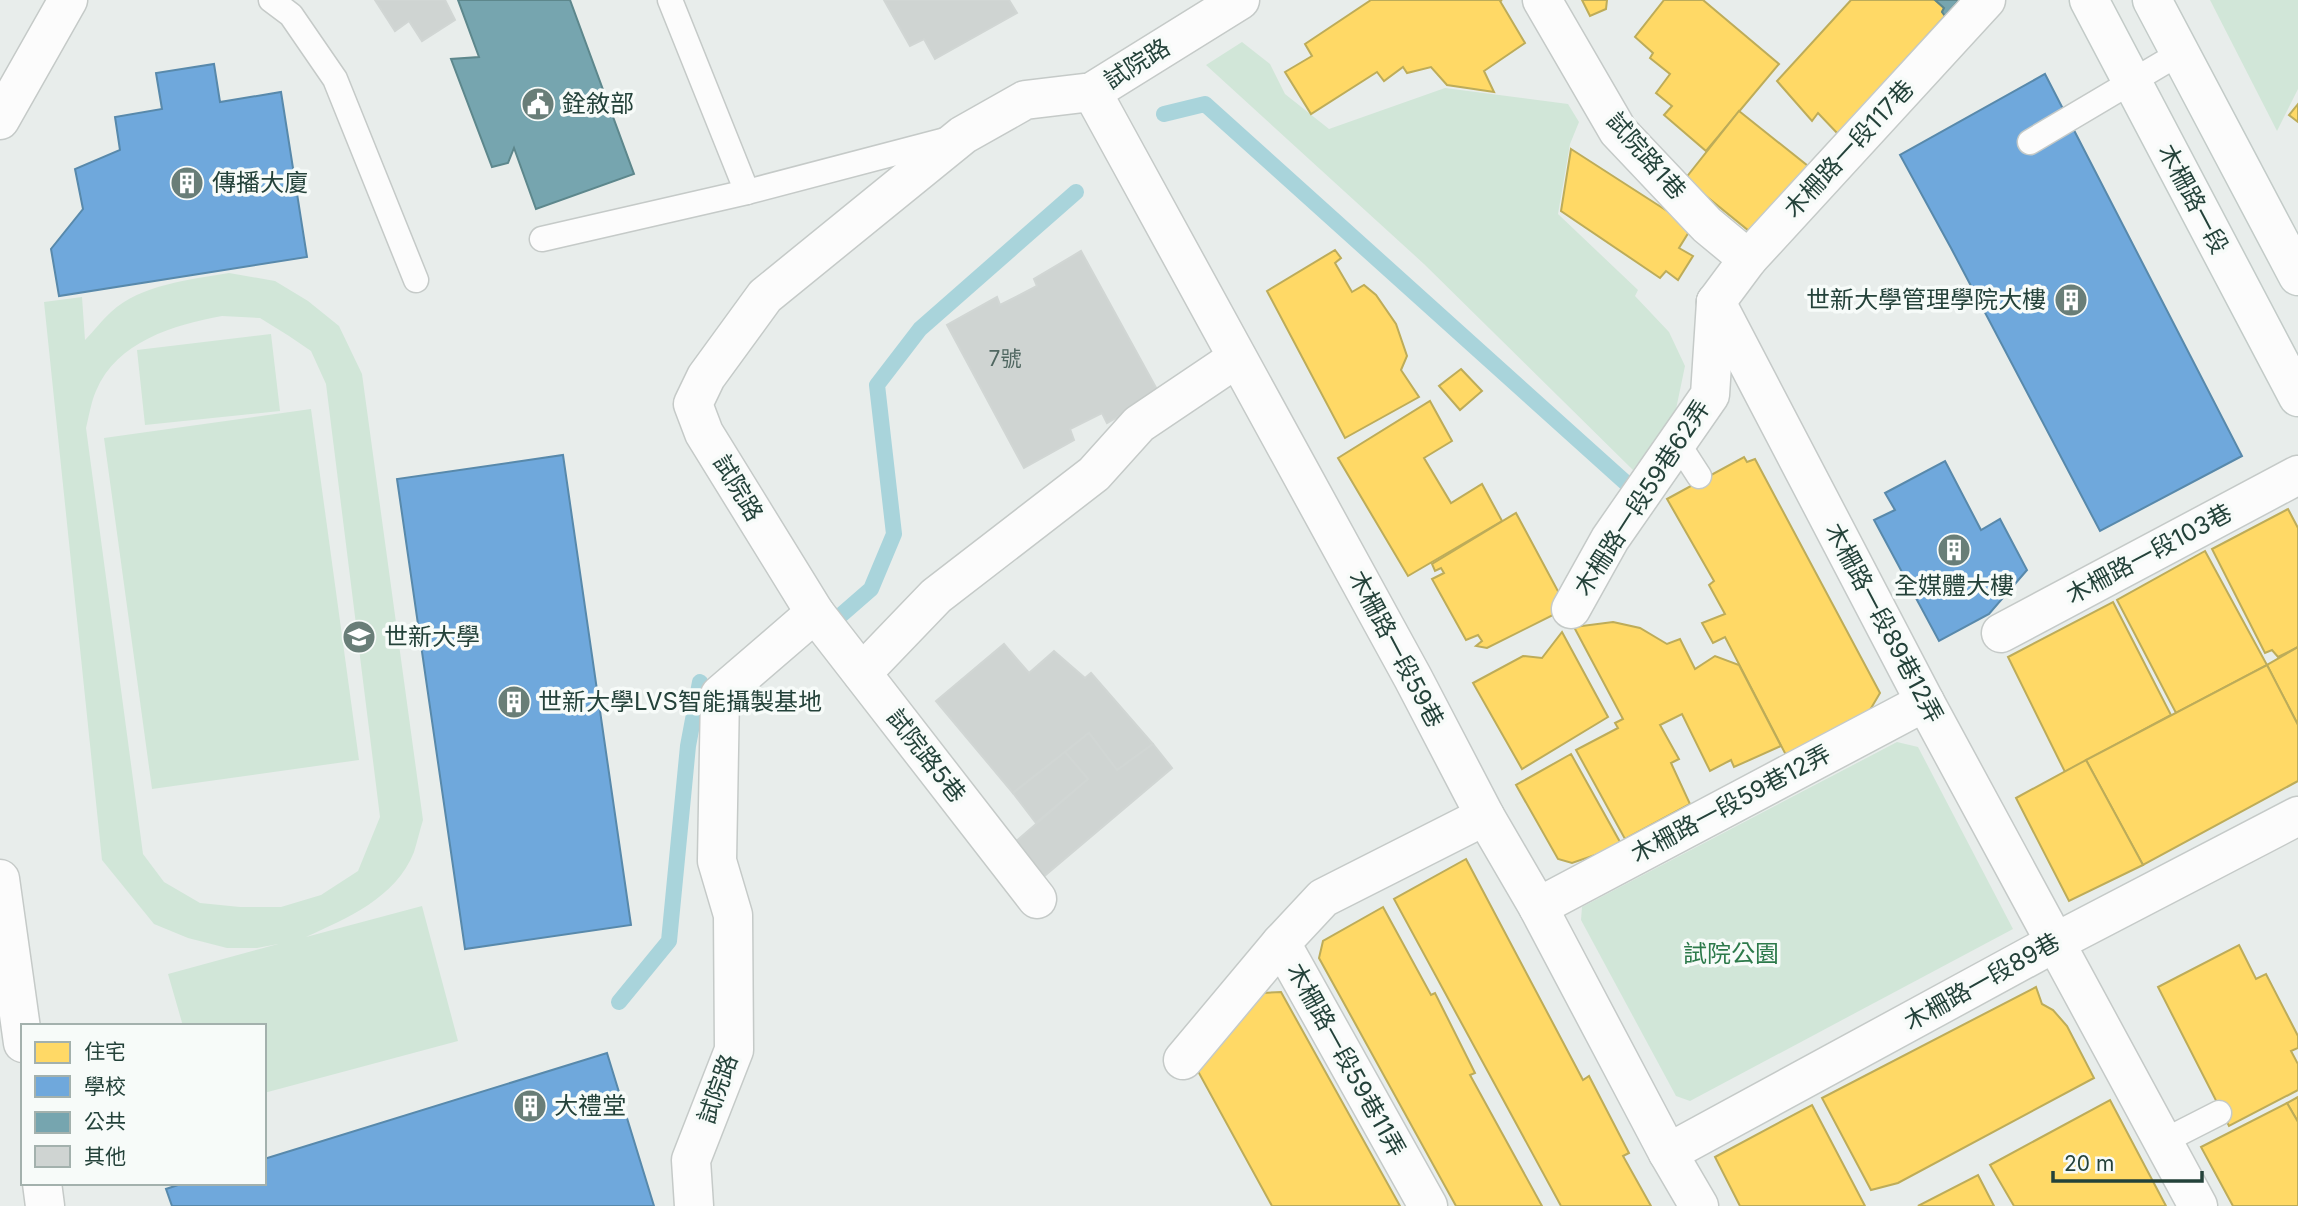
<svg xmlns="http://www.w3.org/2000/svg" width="2298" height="1206" font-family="Inter,'Noto Sans TC',sans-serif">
	<rect width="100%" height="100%" fill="#e8edeb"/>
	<!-- green -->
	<g fill="#d1e6d8" fill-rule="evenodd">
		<polygon points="2210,0 2298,0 2298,89 2277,131"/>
		<polygon points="1242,42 1270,64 1285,94 1329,129 1445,88 1568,104 1579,122 1570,144 1558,214 1638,290 1635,296 1669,332 1685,366 1675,414 1633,470 1424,264 1206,65"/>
		<path d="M229,273l46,8 33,20 31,25 23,48 61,446c-3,10 -6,22 -9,32 -18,46 -67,66 -108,85l116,-31 36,135 -194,52v-67h-81l-15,-52 110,-30 -21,4h-30l-39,-10 -34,-14 -52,-64 -58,-558 38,-5 3,43c9,-9 17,-20 26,-28 31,-28 78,-32 118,-39zM222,316l38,2 29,18 22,15 15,33 54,433 -22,54 -37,24 -40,12h-41l-40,-4 -36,-21 -21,-28 -57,-426c3,-12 5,-26 10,-37 21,-50 78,-66 126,-75z"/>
		<polygon points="271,334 280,411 145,425 137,350"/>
		<polygon points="311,409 359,760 152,789 104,438"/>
		<polygon points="1897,742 1918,747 2013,929 1690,1101 1676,1096 1581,920 1582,907"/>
	</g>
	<!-- homes -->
	<g fill="#ffd966" stroke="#bdac59" stroke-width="2">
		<polygon points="1371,0 1502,0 1500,1 1525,43 1484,71 1494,92 1447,85 1431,67 1407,73 1403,67 1384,81 1377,72 1311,114 1285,72 1312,56 1305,44"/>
		<polygon points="1582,0 1607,0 1606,9 1590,16"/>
		<polygon points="1664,0 1703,0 1779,64 1706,151 1664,115 1672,106 1656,93 1670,74 1650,58 1653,53 1635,37"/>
		<polygon points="1851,0 1935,0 1944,8 1942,12 1945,16 1838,134 1818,113 1812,121 1777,81"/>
		<polygon points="2298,104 2298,122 2289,115"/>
		<polygon points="1739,111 1808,166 1754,235 1685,179"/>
		<polygon points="1571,149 1692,227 1679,248 1693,256 1678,280 1666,271 1660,278 1561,211"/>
		<polygon points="1335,250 1341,258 1335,263 1352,292 1364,285 1376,295 1396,324 1407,356 1401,370 1419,397 1345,438 1267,291"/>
		<polygon points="1461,369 1482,391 1460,410 1439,386"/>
		<polygon points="1430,401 1452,441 1424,458 1451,503 1482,484 1502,521 1408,576 1338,458"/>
		<polygon points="1744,457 1747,462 1755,459 1880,693 1867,715 1787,757 1725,637 1713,643 1702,623 1725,614 1709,585 1714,581 1667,499"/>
		<polygon points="2288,509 2298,528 2298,647 2278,657 2272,650 2265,653 2212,549"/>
		<polygon points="1516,513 1567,608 1487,648 1476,646 1482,641 1478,635 1466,640 1432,579 1444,573 1441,568 1435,571 1432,564"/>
		<polygon points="2205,551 2267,665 2176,713 2117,600"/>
		<polygon points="2113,602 2171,715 2065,772 2008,657"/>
		<polygon points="1613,622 1640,628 1667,644 1680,639 1695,669 1715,656 1739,665 1781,746 1734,767 1731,760 1710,771 1682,714 1660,725 1679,759 1671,763 1690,804 1625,839 1576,750 1618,728 1615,723 1623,719 1574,627"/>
		<polygon points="1562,632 1608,717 1522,769 1473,683 1523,656 1542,658"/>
		<polygon points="2298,647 2298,725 2267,665"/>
		<polygon points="2267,665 2298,725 2298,781 2143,865 2086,760"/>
		<polygon points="1571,754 1620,842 1601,853 1572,863 1558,859 1516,785"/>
		<polygon points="2086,760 2143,865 2069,901 2016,798"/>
		<polygon points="1466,859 1583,1080 1589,1076 1629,1153 1623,1156 1651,1206 1561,1206 1394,899"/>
		<polygon points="1383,907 1431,995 1435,993 1475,1073 1470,1075 1542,1206 1456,1206 1319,958 1323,941"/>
		<polygon points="2239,945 2256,979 2266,974 2298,1036 2298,1048 2291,1051 2298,1064 2298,1090 2229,1126 2158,987"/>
		<polygon points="2036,987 2042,1004 2053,1010 2067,1026 2094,1078 1898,1183 1871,1190 1822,1098"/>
		<polygon points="1281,992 1400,1206 1272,1206 1194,1064 1262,993"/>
		<polygon points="2298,1097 2298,1122 2287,1103"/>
		<polygon points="2110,1100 2166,1206 2014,1206 1990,1165"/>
		<polygon points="2287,1103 2298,1122 2298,1206 2233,1206 2201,1147"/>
		<polygon points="1812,1105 1865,1206 1740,1206 1715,1157"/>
		<polygon points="1978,1175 1994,1206 1918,1206"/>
	</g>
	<!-- schools -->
	<g fill="#6fa8dc" stroke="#5889ab" stroke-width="2">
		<polygon points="214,64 220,102 281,92 307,257 59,296 51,249 83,209 75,169 120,150 115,117 162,109 156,73"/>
		<polygon points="2045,74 2242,456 2100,531 1951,248 1900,155"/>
		<polygon points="563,455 631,925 465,949 397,479"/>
		<polygon points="1945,461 1981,530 2000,519 2027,570 1989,614 1939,641 1874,520 1895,510 1885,493"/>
		<polygon points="607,1053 654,1206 172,1206 166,1189 184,1183 264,1183 264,1159"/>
	</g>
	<!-- public -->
	<g fill="#76a5af" stroke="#5d878c" stroke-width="2">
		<polygon points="458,0 570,0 634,174 536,209 514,148 508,163 492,167 451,59 479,57"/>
		<polygon points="1935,0 1959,0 1945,16 1942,12 1944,8"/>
	</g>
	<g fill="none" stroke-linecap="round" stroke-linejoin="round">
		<!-- stream -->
		<g stroke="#a9d4db" stroke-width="16">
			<polyline points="1164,114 1205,104 1626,483"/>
			<polyline points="840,616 871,589 894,534 877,385 920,329 1076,192"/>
			<polyline points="619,1002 669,941 688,746 700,682"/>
		</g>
	</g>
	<!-- building -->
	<g fill="#cfd4d2" stroke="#d1d6d4" stroke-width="2">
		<polygon points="375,0 445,0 455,20 422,41 409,21 395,31"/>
		<polygon points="884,0 1009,0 1017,13 935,59 924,39 910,46"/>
		<polygon points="1081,251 1159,393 1107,423 1102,413 1070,429 1074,440 1024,468 947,325 997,297 1000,305 1037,286 1034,279"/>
		<polygon points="1004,644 1029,673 1054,651 1085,678 1091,673 1153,744 1117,770 1089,733 1013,793 936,701"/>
		<polygon points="1089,733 1117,770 1153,744 1172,768 1042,878 1013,844 1088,779 1065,752"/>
		<polygon points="1065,752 1088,779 1036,823 1013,793"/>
	</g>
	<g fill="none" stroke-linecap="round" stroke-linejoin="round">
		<defs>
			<g id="service">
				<polyline points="271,0 291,15 335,79 416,280"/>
				<polyline points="670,0 747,192"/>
				<polyline points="2030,142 2180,53"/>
				<polyline points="542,239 747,192 949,139"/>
				<polyline points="1677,442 1699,476"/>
				<polyline points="2164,1141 2219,1113"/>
			</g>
			<g id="minor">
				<polyline points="1542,0 1618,131 1707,225 1748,259"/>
				<polyline points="1092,92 1413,678 1485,816 1538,907 1668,1153 1699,1206"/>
				<polyline points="0,120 68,0"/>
				<polyline points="1716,302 1925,702 2198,1206"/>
				<polyline points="1716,302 1748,259 1986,0"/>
				<polyline points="1571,609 1610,539 1710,395 1716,302"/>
				<polyline points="2001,633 2298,475"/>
				<polyline points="862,673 936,596 1094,474 1139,424 1237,358"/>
				<polyline points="0,879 23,1043"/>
				<polyline points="1037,899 815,613 704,433 693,404 706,377 765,296 963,135 1025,100 1092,92 1240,0"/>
				<polyline points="1538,907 1925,702"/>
				<polyline points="1183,1060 1281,943"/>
				<polyline points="1668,1153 2056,942 2298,816"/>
				<polyline points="42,1183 45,1206"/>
				<polyline points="694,1206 691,1160 734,1050 733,915 717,861 720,695 815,613"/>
				<polyline points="1428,1206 1281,943 1323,898 1485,816"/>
			</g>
			<g id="secondary">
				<polyline points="2089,0 2298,397"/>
				<polyline points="2152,0 2298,276"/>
			</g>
		</defs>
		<!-- service casing -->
		<use href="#service" stroke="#c5cac8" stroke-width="27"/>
		<!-- minor casing -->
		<use href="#minor" stroke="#c5cac8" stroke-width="41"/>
		<!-- secondary casing -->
		<use href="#secondary" stroke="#c3cbc8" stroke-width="41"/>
		<!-- service -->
		<use href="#service" stroke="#fcfcfc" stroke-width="24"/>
		<!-- minor -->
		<use href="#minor" stroke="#fcfcfc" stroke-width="38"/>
		<!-- secondary -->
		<use href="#secondary" stroke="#fcfcfc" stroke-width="38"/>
	</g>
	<!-- icons -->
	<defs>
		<symbol id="civic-disc" viewBox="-11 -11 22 22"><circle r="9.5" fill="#697e78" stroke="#f7fbf9"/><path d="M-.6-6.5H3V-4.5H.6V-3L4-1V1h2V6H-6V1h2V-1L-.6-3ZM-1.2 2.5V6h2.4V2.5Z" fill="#fff"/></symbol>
		<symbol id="building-disc" viewBox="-11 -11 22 22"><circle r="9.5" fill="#697e78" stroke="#f7fbf9"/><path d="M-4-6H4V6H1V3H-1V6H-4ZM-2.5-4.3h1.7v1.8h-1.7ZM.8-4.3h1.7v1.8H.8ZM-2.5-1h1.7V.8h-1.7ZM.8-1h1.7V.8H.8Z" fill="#fff"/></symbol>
		<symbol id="university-disc" viewBox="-11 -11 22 22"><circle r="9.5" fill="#697e78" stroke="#f7fbf9"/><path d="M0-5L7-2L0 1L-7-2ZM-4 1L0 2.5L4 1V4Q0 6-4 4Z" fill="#fff"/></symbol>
	</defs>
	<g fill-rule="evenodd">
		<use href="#civic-disc" x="519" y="85" width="38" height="38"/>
		<use href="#building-disc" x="168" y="164" width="38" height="38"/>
		<use href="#building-disc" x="2052" y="281" width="38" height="38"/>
		<use href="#building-disc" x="1935" y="531" width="38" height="38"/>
		<use href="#university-disc" x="340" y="618" width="38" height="38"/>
		<use href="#building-disc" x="495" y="683" width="38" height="38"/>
		<use href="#building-disc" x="511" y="1087" width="38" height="38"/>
	</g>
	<g text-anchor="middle" stroke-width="7" stroke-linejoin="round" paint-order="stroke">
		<!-- number labels -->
		<g font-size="21" fill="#506761">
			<text x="1005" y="366">7號</text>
		</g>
		<!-- street labels -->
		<g font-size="24" fill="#24423a" stroke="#f7fbf9">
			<text transform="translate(1137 64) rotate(-32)" y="8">試院路</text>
			<text transform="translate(1849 149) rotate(-47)" y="8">木柵路一段117巷</text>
			<text transform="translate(1646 156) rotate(49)" y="8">試院路1巷</text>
			<text transform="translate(2193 199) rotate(62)" y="8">木柵路一段</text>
			<text transform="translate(738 488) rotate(59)" y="8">試院路</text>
			<text transform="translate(1642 498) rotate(-57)" y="8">木柵路一段59巷62弄</text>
			<text transform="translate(2149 554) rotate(-28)" y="8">木柵路一段103巷</text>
			<text transform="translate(1884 623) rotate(62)" y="8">木柵路一段89巷12弄</text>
			<text transform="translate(1396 649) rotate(62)" y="8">木柵路一段59巷</text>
			<text transform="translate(926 756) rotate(52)" y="8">試院路5巷</text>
			<text transform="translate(1731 804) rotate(-28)" y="8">木柵路一段59巷12弄</text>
			<text transform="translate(1982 982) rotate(-29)" y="8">木柵路一段89巷</text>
			<text transform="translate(1346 1060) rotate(61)" y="8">木柵路一段59巷11弄</text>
			<text transform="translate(718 1089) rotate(-70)" y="8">試院路</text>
		</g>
		<!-- poi labels -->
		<g font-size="24" fill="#24423a" stroke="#f7fbf9" text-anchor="start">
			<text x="562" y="112">銓敘部</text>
			<text x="212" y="191">傳播大廈</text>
			<text x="2046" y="308" text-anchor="end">世新大學管理學院大樓</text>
			<text x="1954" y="594" text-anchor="middle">全媒體大樓</text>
			<text x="384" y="645">世新大學</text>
			<text x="538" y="710">世新大學LVS智能攝製基地</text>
			<text x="554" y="1114">大禮堂</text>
		</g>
		<!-- park labels -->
		<g font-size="24" fill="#2d7a4b" stroke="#f7fbf9">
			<text x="1731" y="962">試院公園</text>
		</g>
	</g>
	<!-- legend -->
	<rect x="21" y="1024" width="245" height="161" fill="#f7fbf9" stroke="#a3b1ad" stroke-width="2"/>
	<rect x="35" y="1042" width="35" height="21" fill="#ffd966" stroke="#a3b1ad" stroke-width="2"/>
	<text x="84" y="1059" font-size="21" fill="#24423a">住宅</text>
	<rect x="35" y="1076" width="35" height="21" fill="#6fa8dc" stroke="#a3b1ad" stroke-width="2"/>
	<text x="84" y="1094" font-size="21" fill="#24423a">學校</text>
	<rect x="35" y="1112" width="35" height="21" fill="#76a5af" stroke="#a3b1ad" stroke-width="2"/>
	<text x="84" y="1129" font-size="21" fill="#24423a">公共</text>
	<rect x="35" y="1146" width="35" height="21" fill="#cfd4d2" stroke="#a3b1ad" stroke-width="2"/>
	<text x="84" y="1164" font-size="21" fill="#24423a">其他</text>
	<!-- scale -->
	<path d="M2053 1171v10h149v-10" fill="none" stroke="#24423a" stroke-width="3.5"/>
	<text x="2064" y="1171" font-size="21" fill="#24423a" stroke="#f7fbf9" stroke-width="5" paint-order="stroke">20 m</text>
</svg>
